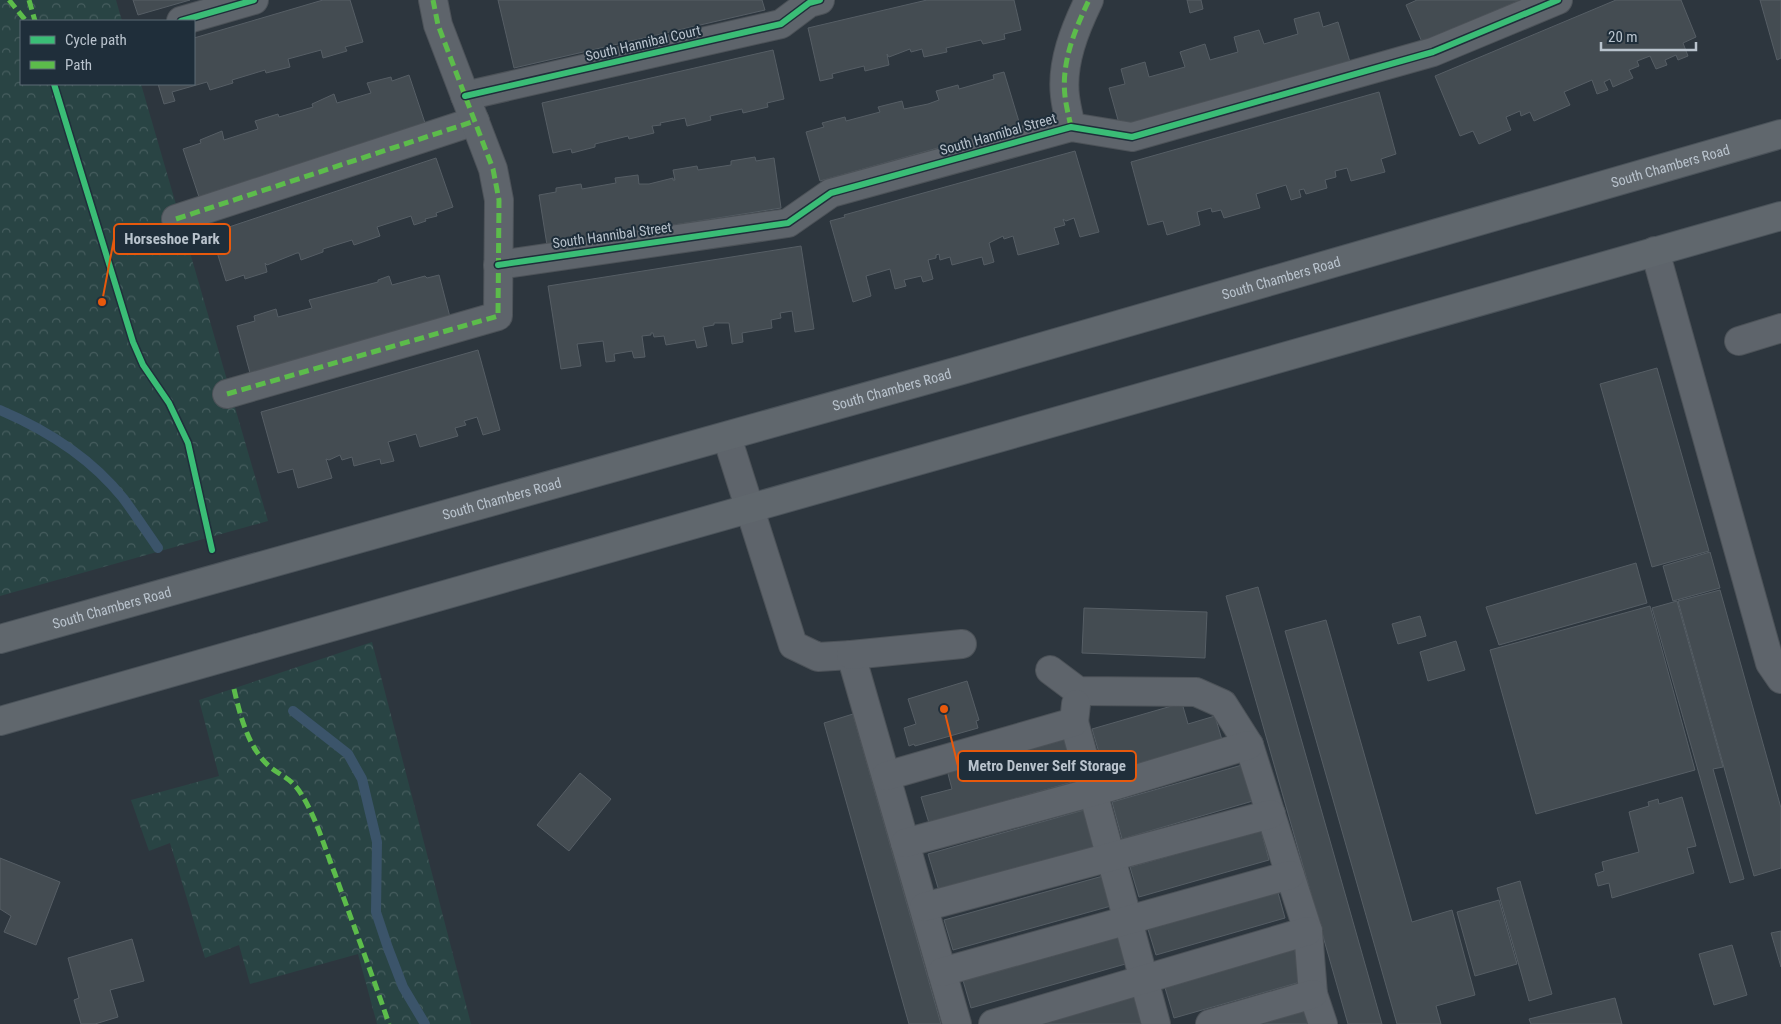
<svg xmlns="http://www.w3.org/2000/svg" width="1781" height="1024" font-family="'Roboto Condensed',sans-serif">
	<defs>
		<pattern id="forest-crowns" width="20" height="18" patternUnits="userSpaceOnUse" patternTransform="scale(1.25)"><rect width="20" height="18" fill="#294444"/><path d="M2 6a3 3 0 1 1 6 0M12 15a3 3 0 1 1 6 0" fill="none" stroke="#465d5e"/></pattern>
	</defs>
	<rect width="100%" height="100%" fill="#2d363e"/>
	<!-- forest -->
	<g fill="url(#forest-crowns)">
		<polygon points="0,0 116,0 122,21 21,21 21,84 141,84 268,521 0,596"/>
		<polygon points="372,642 471,1024 377,1024 358,954 250,984 239,945 205,958 170,843 149,851 131,800 219,776 199,700"/>
	</g>
	<g fill="none" stroke-linecap="round" stroke-linejoin="round">
		<!-- stream -->
		<g stroke="#3b546a" stroke-width="10">
			<path d="M0,410c47,20 91,48 123,88 12,16 23,33 35,50"/>
			<polyline points="293,711 348,754 362,779 377,842 376,912 388,948 403,987 425,1024"/>
		</g>
	</g>
	<!-- building -->
	<g fill="#444c52" stroke="#565e65">
		<polygon points="133,0 190,0 138,15"/>
		<polygon points="323,0 350,0 363,42 345,47 347,51 323,58 321,50 288,59 290,67 266,73 265,70 232,80 233,83 210,90 207,82 172,92 175,101 164,104 158,84 194,84 194,38"/>
		<polygon points="498,0 762,0 765,10 514,68"/>
		<polygon points="927,0 1014,0 1021,30 1004,34 1005,39 983,44 981,40 946,48 947,52 924,57 922,49 911,52 910,49 889,57 887,54 889,65 865,71 864,66 832,74 833,78 820,81 808,28"/>
		<polygon points="1187,0 1201,0 1203,9 1190,13"/>
		<polygon points="1417,0 1521,0 1422,42 1406,5"/>
		<polygon points="1616,0 1681,0 1696,37 1683,43 1688,56 1678,60 1676,55 1665,60 1667,65 1656,69 1650,56 1637,61 1639,66 1629,70 1633,78 1613,87 1610,79 1604,82 1608,90 1597,94 1592,80 1564,92 1570,105 1534,121 1530,112 1521,116 1520,111 1506,117 1511,130 1479,144 1473,131 1460,136 1435,76"/>
		<polygon points="1760,0 1781,0 1781,58 1777,60"/>
		<polygon points="1319,12 1323,27 1338,22 1350,62 1120,127 1109,88 1125,84 1121,69 1145,62 1149,77 1185,67 1180,52 1205,44 1210,60 1238,52 1234,37 1259,30 1264,44 1298,34 1294,19"/>
		<polygon points="773,50 784,99 767,103 768,107 743,113 742,109 710,116 711,120 687,126 685,118 660,123 661,125 652,126 654,133 629,139 628,136 595,144 595,147 572,153 571,149 553,153 542,103"/>
		<polygon points="1004,72 1020,125 820,181 806,132 824,127 822,123 845,117 846,121 880,112 878,107 902,101 904,109 928,104 939,100 936,91 958,85 959,89 994,79 993,75"/>
		<polygon points="409,75 425,123 199,197 183,149 201,143 200,140 222,131 224,140 258,129 255,121 278,114 279,117 313,107 312,104 334,94 337,103 371,93 367,83 391,77 392,81"/>
		<polygon points="1379,92 1396,154 1381,159 1385,172 1351,181 1347,168 1335,171 1336,177 1325,180 1327,188 1306,194 1304,189 1299,190 1301,197 1291,200 1286,185 1256,194 1260,208 1224,218 1221,210 1212,212 1211,208 1197,212 1200,225 1167,235 1163,221 1148,225 1131,162"/>
		<polygon points="1075,151 1099,232 1080,237 1074,218 1066,221 1063,219 1065,225 1054,228 1059,244 1018,255 1013,236 1004,239 1003,236 989,243 994,262 984,265 982,257 952,265 950,257 940,260 939,254 936,255 936,258 928,260 933,279 923,282 921,276 904,280 906,286 895,289 890,269 866,276 871,296 853,302 830,221 845,217 844,215"/>
		<polygon points="755,157 756,161 774,158 781,208 547,245 539,195 556,192 556,188 581,184 582,189 616,183 615,178 638,175 639,184 649,184 673,178 673,180 675,180 673,170 697,166 698,170 731,165 731,161"/>
		<polygon points="436,158 453,207 436,213 437,216 425,219 426,221 414,225 411,216 377,227 380,236 354,245 352,240 323,249 323,252 301,260 299,253 297,253 267,265 265,263 267,272 245,279 244,275 226,281 211,233"/>
		<polygon points="801,246 814,329 795,332 792,311 780,313 781,318 771,320 772,328 742,333 743,342 732,344 729,323 714,323 714,325 703,327 707,346 697,348 695,340 666,345 664,336 654,337 653,333 651,333 651,335 642,336 645,357 634,358 632,351 614,354 615,361 606,362 603,341 577,344 581,366 561,369 548,286"/>
		<polygon points="439,275 450,317 250,373 237,326 255,321 254,316 276,309 278,317 312,308 309,300 378,282 378,280 389,276 392,285 425,276 427,278"/>
		<polygon points="478,350 500,430 483,435 477,417 464,421 466,425 455,428 458,436 420,447 416,434 388,442 394,461 381,464 380,459 354,466 352,457 342,460 340,455 329,460 326,459 332,478 298,488 293,469 278,473 261,412"/>
		<polygon points="1657,368 1709,551 1652,567 1600,384"/>
		<polygon points="1710,552 1720,588 1673,601 1663,566"/>
		<polygon points="1636,563 1647,603 1499,645 1486,607"/>
		<polygon points="1258,587 1382,1024 1348,1024 1226,596"/>
		<polygon points="1720,590 1781,808 1781,868 1754,876 1678,601"/>
		<polygon points="1677,601 1723,767 1713,769 1744,879 1730,883 1652,608"/>
		<polygon points="1650,606 1695,770 1536,814 1490,650"/>
		<polygon points="1084,608 1207,612 1205,658 1082,653"/>
		<polygon points="1420,616 1426,636 1398,644 1392,624"/>
		<polygon points="1326,620 1412,922 1452,910 1475,995 1436,1006 1441,1024 1397,1024 1285,631"/>
		<polygon points="1456,641 1465,670 1428,681 1420,652"/>
		<polygon points="967,681 979,720 976,721 978,728 915,746 914,744 909,746 904,728 916,724 908,699"/>
		<polygon points="1182,703 1188,724 1215,716 1222,740 1105,773 1092,729"/>
		<polygon points="853,714 941,1024 909,1024 824,723"/>
		<polygon points="1064,737 1076,781 929,823 921,797 952,789 947,770"/>
		<polygon points="1242,765 1253,801 1122,839 1112,802"/>
		<polygon points="580,773 611,799 569,851 537,825"/>
		<polygon points="1682,797 1696,846 1687,848 1694,873 1612,898 1609,883 1598,886 1595,874 1604,871 1602,862 1639,852 1629,812 1649,806 1648,802 1658,799 1659,804"/>
		<polygon points="1084,810 1094,847 939,891 928,854"/>
		<polygon points="1261,830 1269,860 1139,897 1130,867"/>
		<polygon points="0,858 60,882 36,945 4,932 11,916 0,909"/>
		<polygon points="1103,876 1111,906 953,950 944,920"/>
		<polygon points="1520,881 1552,994 1529,1001 1497,888"/>
		<polygon points="1277,889 1285,918 1156,955 1147,926"/>
		<polygon points="1499,900 1517,964 1475,976 1457,912"/>
		<polygon points="1781,931 1781,967 1771,933"/>
		<polygon points="1120,933 1129,963 971,1008 962,977"/>
		<polygon points="132,939 144,981 110,990 118,1017 95,1024 81,1024 74,1000 79,998 68,958"/>
		<polygon points="1293,944 1304,981 1174,1018 1163,981"/>
		<polygon points="1732,945 1747,995 1714,1005 1699,954"/>
		<polygon points="1136,989 1146,1024 1014,1024"/>
		<polygon points="1615,998 1622,1024 1531,1024 1529,1019"/>
		<polygon points="1310,1008 1315,1024 1253,1024"/>
	</g>
	<g fill="none" stroke-linecap="round" stroke-linejoin="round">
		<defs>
			<g id="minor">
				<polyline points="181,21 254,0"/>
				<polyline points="465,96 781,24 809,3 820,0"/>
				<path d="M1071,127c-2,-10 -5,-21 -6,-31 -4,-33 10,-67 24,-96"/>
				<polyline points="176,219 475,121"/>
				<polyline points="1655,251 1770,663 1781,679"/>
				<polyline points="498,265 788,223 831,193 1071,127 1132,137 1433,52 1558,0"/>
				<polyline points="1739,341 1781,328"/>
				<polyline points="227,394 498,316 499,200 493,169 438,25 433,0"/>
				<polyline points="727,437 793,645 818,657 851,655 957,1024"/>
				<polyline points="851,655 962,644"/>
				<polyline points="1050,670 1078,691 1196,692 1223,704 1249,745 1290,875 1308,931 1313,994 1323,1024"/>
				<polyline points="1074,722 1156,1024"/>
				<polyline points="886,776 1074,722 1076,704"/>
				<polyline points="905,843 1093,792 1249,745"/>
				<polyline points="924,907 1271,814"/>
				<polyline points="942,972 1290,875"/>
				<polyline points="993,1024 1308,931"/>
				<polyline points="1210,1024 1313,994"/>
			</g>
			<g id="major">
				<path id="s1" d="M0,639l962,-269 819,-236"/>
				<polyline points="0,721 1781,216"/>
			</g>
		</defs>
		<!-- minor casing -->
		<use href="#minor" stroke="#4c5258" stroke-width="30"/>
		<!-- major casing -->
		<use href="#major" stroke="#4b535a" stroke-width="30"/>
		<!-- minor -->
		<use href="#minor" stroke="#5e646b" stroke-width="28"/>
		<!-- major -->
		<use href="#major" stroke="#60676d" stroke-width="28"/>
		<!-- quiet -->
		<g stroke="#5cbc4b" stroke-width="5" stroke-dasharray="10 5" stroke-linecap="butt">
			<polyline points="9,0 26,21"/>
			<polyline points="29,0 35,21"/>
			<path d="M1071,127c-2,-10 -5,-21 -6,-31 -4,-33 10,-67 24,-96"/>
			<polyline points="176,219 475,121"/>
			<polyline points="227,394 498,316 499,200 493,169 438,25 433,0"/>
			<path d="M234,689c6,26 14,59 36,78 14,11 22,11 33,30 14,23 22,52 32,77 18,50 37,100 54,150"/>
		</g>
		<defs>
			<g id="cycleway">
				<polyline points="181,21 254,0"/>
				<polyline points="54,84 133,342 143,365 169,403 188,443 212,550"/>
				<polyline points="465,96 781,24 809,3 820,0"/>
				<polyline points="498,265 788,223 831,193 1071,127 1132,137 1433,52 1558,0"/>
			</g>
		</defs>
		<!-- cycleway casing -->
		<use href="#cycleway" stroke="#1f2e3a" stroke-width="9"/>
		<!-- cycleway -->
		<use href="#cycleway" stroke="#3abd76" stroke-width="6"/>
	</g>
	<g text-anchor="middle" stroke-width="4" stroke-linejoin="round" paint-order="stroke">
		<!-- street labels -->
		<g font-size="14" fill="#b9c3cd" stroke="#1f2e3a">
			<text transform="translate(643 43) rotate(-13)" y="5">South Hannibal Court</text>
			<text transform="translate(998 134) rotate(-16)" y="5">South Hannibal Street</text>
			<text dy="5" stroke="none"><textPath href="#s1" startOffset="1736">South Chambers Road</textPath></text>
			<text transform="translate(612 235) rotate(-8)" y="5">South Hannibal Street</text>
			<text dy="5" stroke="none"><textPath href="#s1" startOffset="1331">South Chambers Road</textPath></text>
			<text dy="5" stroke="none"><textPath href="#s1" startOffset="926">South Chambers Road</textPath></text>
			<text dy="5" stroke="none"><textPath href="#s1" startOffset="521">South Chambers Road</textPath></text>
			<text dy="5" stroke="none"><textPath href="#s1" startOffset="116">South Chambers Road</textPath></text>
		</g>
	</g>
	<!-- callouts -->
	<path fill="none" stroke="#e8590c" stroke-width="2" d="M102 302L114 239M944 709L958 766"/>
	<g fill="#e8590c" stroke="#1f2e3a" stroke-width="2">
		<circle cx="102" cy="302" r="5"/>
		<circle cx="944" cy="709" r="5"/>
	</g>
	<g fill="#1f2e3a" stroke="#e8590c" stroke-width="2">
		<rect x="114" y="224" width="116" height="30" rx="5"/>
		<rect x="958" y="751" width="178" height="30" rx="5"/>
	</g>
	<g font-size="15" text-anchor="middle" font-weight="bold" fill="#b9c3cd">
		<text x="172" y="244">Horseshoe Park</text>
		<text x="1047" y="771">Metro Denver Self Storage</text>
	</g>
	<!-- legend -->
	<rect x="20" y="20" width="175" height="65" fill="#1f2e3a" stroke="#5d6a75"/>
	<rect x="30" y="36" width="25" height="8" fill="#3abd76" stroke="#5d6a75"/>
	<text x="65" y="45" font-size="15" fill="#b9c3cd">Cycle path</text>
	<rect x="30" y="61" width="25" height="8" fill="#5cbc4b" stroke="#5d6a75"/>
	<text x="65" y="70" font-size="15" fill="#b9c3cd">Path</text>
	<!-- scale -->
	<path d="M1601 42v8h95v-8" fill="none" stroke="#b9c3cd" stroke-width="2.5"/>
	<text x="1608" y="42" font-size="15" fill="#b9c3cd" stroke="#1f2e3a" stroke-width="4" paint-order="stroke">20 m</text>
</svg>
